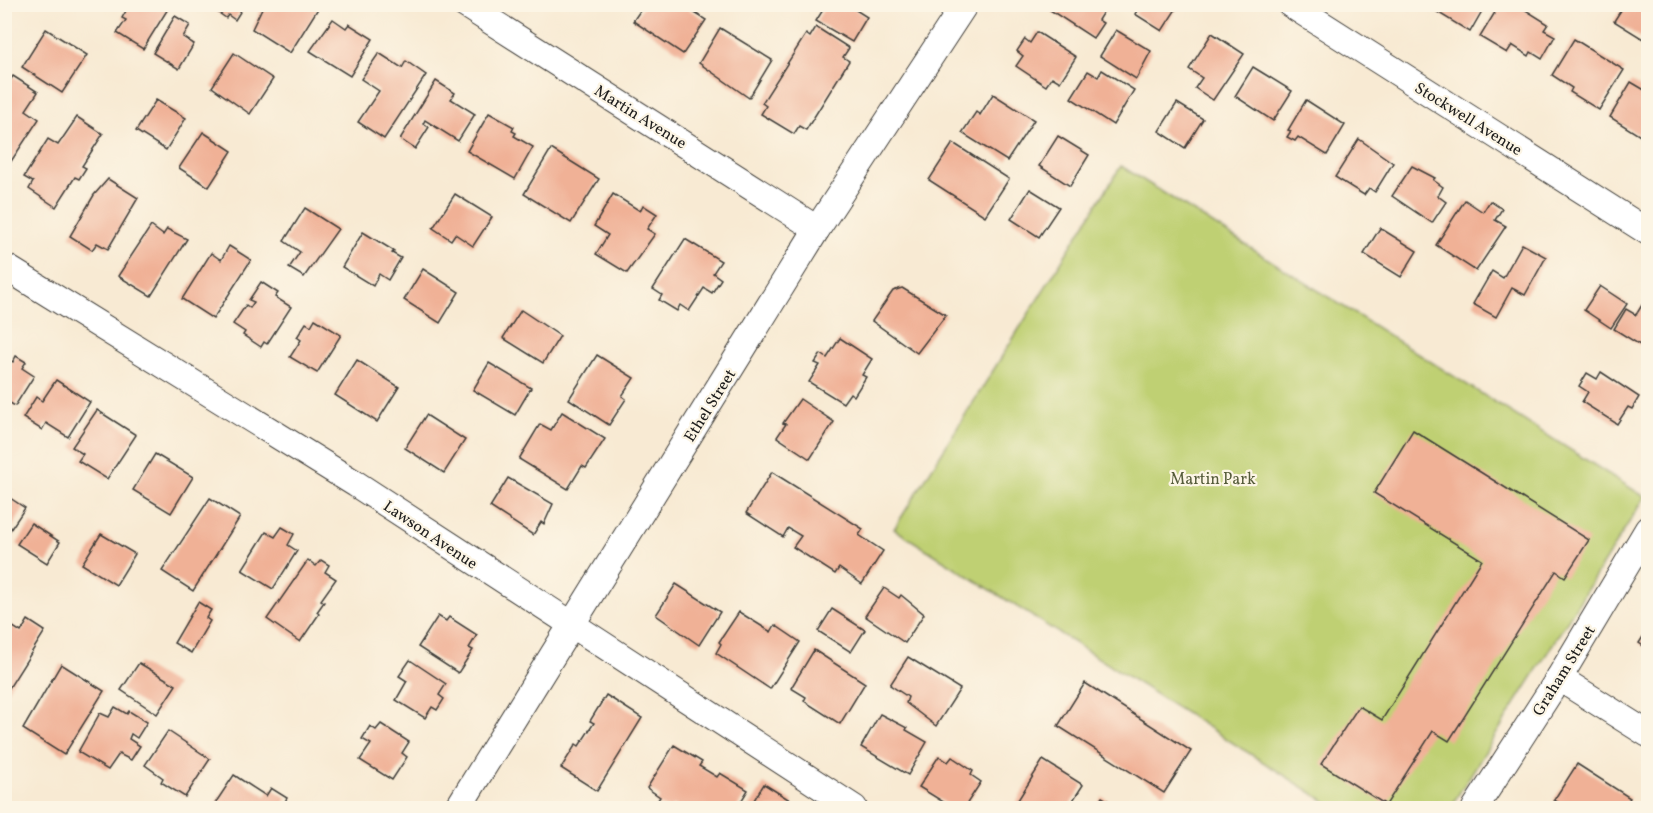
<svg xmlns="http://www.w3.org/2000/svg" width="1653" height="813" font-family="Vollkorn,serif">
	<rect width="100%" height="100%" fill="#fcf5e5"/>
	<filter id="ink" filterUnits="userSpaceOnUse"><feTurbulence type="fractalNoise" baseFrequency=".0167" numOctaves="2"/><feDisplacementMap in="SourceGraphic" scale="12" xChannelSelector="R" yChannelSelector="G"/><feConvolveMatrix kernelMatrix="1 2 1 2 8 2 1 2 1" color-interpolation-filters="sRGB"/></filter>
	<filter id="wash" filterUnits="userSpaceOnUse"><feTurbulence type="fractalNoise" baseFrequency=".008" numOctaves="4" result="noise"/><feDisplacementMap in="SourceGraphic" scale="24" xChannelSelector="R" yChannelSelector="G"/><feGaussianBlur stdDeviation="1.35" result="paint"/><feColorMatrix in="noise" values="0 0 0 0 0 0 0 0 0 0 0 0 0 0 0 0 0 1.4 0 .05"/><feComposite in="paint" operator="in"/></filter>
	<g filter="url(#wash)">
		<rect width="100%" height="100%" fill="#f8ead3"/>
		<!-- green -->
		<polygon fill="#bfd073" stroke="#6e7648" stroke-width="1.5" points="1121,166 1645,497 1450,808 1336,808 894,529"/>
		<g id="blocks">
			<!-- building -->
			<g fill="#f0b196">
				<polygon points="130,4 171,4 143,49 117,33 126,20 122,18"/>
				<polygon points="206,4 245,4 235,20 228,15 226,18"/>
				<polygon points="264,4 315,4 319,7 290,53 252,29"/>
				<polygon points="1053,4 1098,4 1105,9 1098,20 1103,23 1093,38 1050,10"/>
				<polygon points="1141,4 1175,4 1178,6 1162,31 1135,14"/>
				<polygon points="1424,4 1486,4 1470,32"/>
				<polygon points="1500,4 1516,4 1548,24 1544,30 1555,36 1542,59 1531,52 1529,56 1512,45 1507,53 1480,37"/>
				<polygon points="1625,4 1648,4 1648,31 1643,39 1614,21"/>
				<polygon points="644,5 682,5 706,20 683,54 633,21"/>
				<polygon points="826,5 848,5 867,17 852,42 816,21"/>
				<polygon points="175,16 190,25 183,37 194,44 179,69 153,53"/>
				<polygon points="333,19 346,28 349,24 373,39 350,76 310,51"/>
				<polygon points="816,27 849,48 843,57 849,61 806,130 799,126 794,134 761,114 766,106 762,103 806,34 810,37"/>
				<polygon points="720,28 772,60 749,98 699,63"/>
				<polygon points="46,29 87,55 62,93 22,67"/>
				<polygon points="1116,30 1151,51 1136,79 1100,56"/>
				<polygon points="1037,32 1076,57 1060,82 1052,77 1046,86 1016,66 1023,56 1017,51 1025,39 1030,43"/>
				<polygon points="1212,33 1244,54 1213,100 1195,88 1202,78 1189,69"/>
				<polygon points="1574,39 1624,70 1599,110 1570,92 1572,88 1552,75"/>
				<polygon points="234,53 273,79 250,114 212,87"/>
				<polygon points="379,53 402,68 406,61 426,75 384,139 358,122 379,91 361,79"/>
				<polygon points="1253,67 1292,91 1273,121 1235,96"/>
				<polygon points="1102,70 1134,90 1113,125 1071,98 1088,71 1098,77"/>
				<polygon points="13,76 38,92 26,110 39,119 4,172 4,89"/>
				<polygon points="436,81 455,93 451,99 475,114 458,141 425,120 423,124 429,127 415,149 400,139"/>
				<polygon points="1631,82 1648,92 1648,141 1610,117"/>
				<polygon points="993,94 1034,120 1007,161 962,133 976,112 980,115"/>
				<polygon points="156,100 186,118 166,150 136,131"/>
				<polygon points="1306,100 1345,125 1327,155 1298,137 1295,141 1287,137 1291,131 1288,130"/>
				<polygon points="1177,103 1203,119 1185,148 1159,131"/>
				<polygon points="489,113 514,127 512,131 516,133 514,136 533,147 515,179 467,151"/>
				<polygon points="77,117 103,134 82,166 86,168 79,179 75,177 56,207 29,189 33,182 24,177 48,139 58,145"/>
				<polygon points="203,132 232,151 209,187 179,168"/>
				<polygon points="1058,136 1089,155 1070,186 1039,166"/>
				<polygon points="1359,139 1393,163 1375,192 1369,188 1364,195 1335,177"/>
				<polygon points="953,143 1009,179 985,216 929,180"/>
				<polygon points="551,149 599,179 571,223 524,194"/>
				<polygon points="1412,166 1435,178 1433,180 1443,187 1438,196 1446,202 1432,223 1392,196"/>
				<polygon points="108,179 138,198 108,249 97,243 92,250 70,236 94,195"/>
				<polygon points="1030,189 1059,207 1039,237 1011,219"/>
				<polygon points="455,194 492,217 473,246 455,234 451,240 433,228"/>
				<polygon points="613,194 640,211 643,205 657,214 647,229 655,234 627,273 596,254 608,235 594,226"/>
				<polygon points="1465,200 1483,212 1490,201 1502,209 1495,220 1506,226 1476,271 1436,245"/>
				<polygon points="305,208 338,229 304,277 289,268 300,252 284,241"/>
				<polygon points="151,226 163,235 167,229 187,239 151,296 118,276"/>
				<polygon points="1380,228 1417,251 1401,277 1364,254"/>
				<polygon points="363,232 394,251 392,253 401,258 388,280 379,274 373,286 342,267"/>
				<polygon points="685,239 721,261 713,273 721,279 712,293 704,288 689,311 680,305 677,311 659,300 662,295 653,289"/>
				<polygon points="1522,244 1546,257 1525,295 1512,288 1496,317 1473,304 1492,271 1503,278"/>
				<polygon points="229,246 251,260 213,319 182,299 211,253 221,260"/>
				<polygon points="423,269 459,292 440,323 404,300"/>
				<polygon points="261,282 278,293 275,297 291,307 267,344 264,342 261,347 243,335 245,332 233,324 246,305 250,308 254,302 249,300"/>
				<polygon points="1600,286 1627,304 1611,328 1584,310"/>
				<polygon points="902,288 946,315 917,353 872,321 893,291"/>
				<polygon points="1642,305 1648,309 1648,350 1614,329 1626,309 1636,315"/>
				<polygon points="521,310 560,336 543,363 503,338"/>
				<polygon points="315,319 341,335 317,373 290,357 301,340 297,337 306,323 311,326"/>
				<polygon points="840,338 872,359 862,375 866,377 854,396 850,393 843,403 809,382 820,365 815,363 821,354 827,358"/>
				<polygon points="597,355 634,378 622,396 626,399 609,425 569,399"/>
				<polygon points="16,356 26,362 22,368 34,376 15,406 5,400 5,357 13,362"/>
				<polygon points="357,360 399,387 377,422 335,395"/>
				<polygon points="489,363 531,388 515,415 473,390"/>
				<polygon points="1601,372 1639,397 1632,409 1628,407 1617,424 1582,402 1588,392 1579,386 1587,373 1597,379"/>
				<polygon points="56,380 90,402 68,437 46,423 42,430 23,418 36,397 42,401"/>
				<polygon points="800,399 834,422 810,459 777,437 786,424 783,423"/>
				<polygon points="97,410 136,435 107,479 78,461 83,454 72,447"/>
				<polygon points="562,412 605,439 586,468 582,466 568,489 519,459 540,424 551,430"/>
				<polygon points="426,415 465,440 444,473 405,448"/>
				<polygon points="1413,430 1589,540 1565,577 1556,571 1449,741 1433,731 1386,805 1321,764 1359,706 1382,720 1482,560 1374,493"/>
				<polygon points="155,454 193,477 171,513 133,490"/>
				<polygon points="772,472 863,529 859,535 883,551 862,584 839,568 835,574 793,547 801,536 788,528 783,537 746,513"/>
				<polygon points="508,478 553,504 544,524 541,522 533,535 490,507"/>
				<polygon points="4,494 25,508 6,536 4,535"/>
				<polygon points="210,498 240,517 193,591 162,571"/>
				<polygon points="31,523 60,542 47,563 17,544"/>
				<polygon points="282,527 294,534 288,545 297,551 273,589 242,570 266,532 275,537"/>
				<polygon points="101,534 135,554 116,585 82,564"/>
				<polygon points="308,560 316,566 321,560 329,565 325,572 336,579 321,600 324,602 317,612 319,614 300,642 267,619"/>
				<polygon points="676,584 720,612 699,645 656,615"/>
				<polygon points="884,588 899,598 901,595 924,614 905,643 865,616"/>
				<polygon points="198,602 211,610 206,618 210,621 191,653 174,643"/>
				<polygon points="832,609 865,630 851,652 818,631"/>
				<polygon points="739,612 771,632 775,625 800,642 770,689 716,653 721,644 719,642"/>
				<polygon points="438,616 446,621 449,617 477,635 469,648 473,650 458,673 418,647"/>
				<polygon points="28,620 45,631 4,696 4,628 7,623 21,632"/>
				<polygon points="1648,629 1648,649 1639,643"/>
				<polygon points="814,650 865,683 840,724 804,701 806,697 791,688"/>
				<polygon points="908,657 960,689 936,726 906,703 908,697 890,685"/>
				<polygon points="410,660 446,684 439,695 444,699 437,710 432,707 425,718 396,700 407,681 399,676"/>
				<polygon points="139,663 176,685 157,714 121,690"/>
				<polygon points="61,664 104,691 64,755 23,729"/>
				<polygon points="1085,683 1191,751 1164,793 1058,726"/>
				<polygon points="606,695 642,718 597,791 561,768 576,744 579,746 594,723 590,721"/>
				<polygon points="115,707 127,714 129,711 147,722 137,738 131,734 129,739 140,746 131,760 119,754 108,770 78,752 100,713 109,717"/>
				<polygon points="880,714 907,728 906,730 927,742 908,775 861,747"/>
				<polygon points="381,724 409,742 402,753 407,757 392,780 360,760 371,744 362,739 370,726 376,730"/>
				<polygon points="168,731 210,759 185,797 161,782 163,778 145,765"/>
				<polygon points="674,745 702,762 699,766 717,777 720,773 748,790 737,808 679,808 673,805 671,808 665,808 656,803 660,797 647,788"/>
				<polygon points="939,756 948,762 952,757 973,771 971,775 981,782 964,808 953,808 919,787"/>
				<polygon points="1043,760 1083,785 1068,808 1013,808"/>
				<polygon points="1577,764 1630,798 1623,808 1568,808 1554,800"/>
				<polygon points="234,775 266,796 271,788 287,798 283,805 288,808 212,808"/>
				<polygon points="764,784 793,802 788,808 749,808"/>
				<polygon points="1102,797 1120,808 1095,808"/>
			</g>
		</g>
	</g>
	<g filter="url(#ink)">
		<use href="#blocks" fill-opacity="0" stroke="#3d3b37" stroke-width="1.5"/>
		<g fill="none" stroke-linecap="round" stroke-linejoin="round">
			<defs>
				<g id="minor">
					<polyline points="464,4 817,229"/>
					<polyline points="1290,4 1648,232"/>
					<polyline points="4,266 356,484 854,808"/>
					<polyline points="1559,678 1648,734"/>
					<polyline points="458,808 817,229 965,4"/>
					<polyline points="1475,808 1559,678 1648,529"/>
				</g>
			</defs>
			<!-- minor casing -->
			<use href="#minor" stroke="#3d3b37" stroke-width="28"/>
			<!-- minor -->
			<use href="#minor" stroke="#fff" stroke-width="26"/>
		</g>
	</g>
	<g text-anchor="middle" stroke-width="4.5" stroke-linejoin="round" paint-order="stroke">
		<!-- street labels -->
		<g font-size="16" fill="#1c1c1c" stroke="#fcf5e5">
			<text transform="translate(641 116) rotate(32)" y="6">Martin Avenue</text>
			<text transform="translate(1469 118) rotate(32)" y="6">Stockwell Avenue</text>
			<text transform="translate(709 405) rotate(-58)" y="6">Ethel Street</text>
			<text transform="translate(431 534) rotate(34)" y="6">Lawson Avenue</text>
			<text transform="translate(1563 670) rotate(-58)" y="6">Graham Street</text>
		</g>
		<!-- park labels -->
		<g font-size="16" fill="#555b3a" stroke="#fcf5e5">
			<text x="1213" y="484">Martin Park</text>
		</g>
	</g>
	<!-- margin -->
	<rect width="1653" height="813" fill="none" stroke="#fcf5e5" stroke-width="24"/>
</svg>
